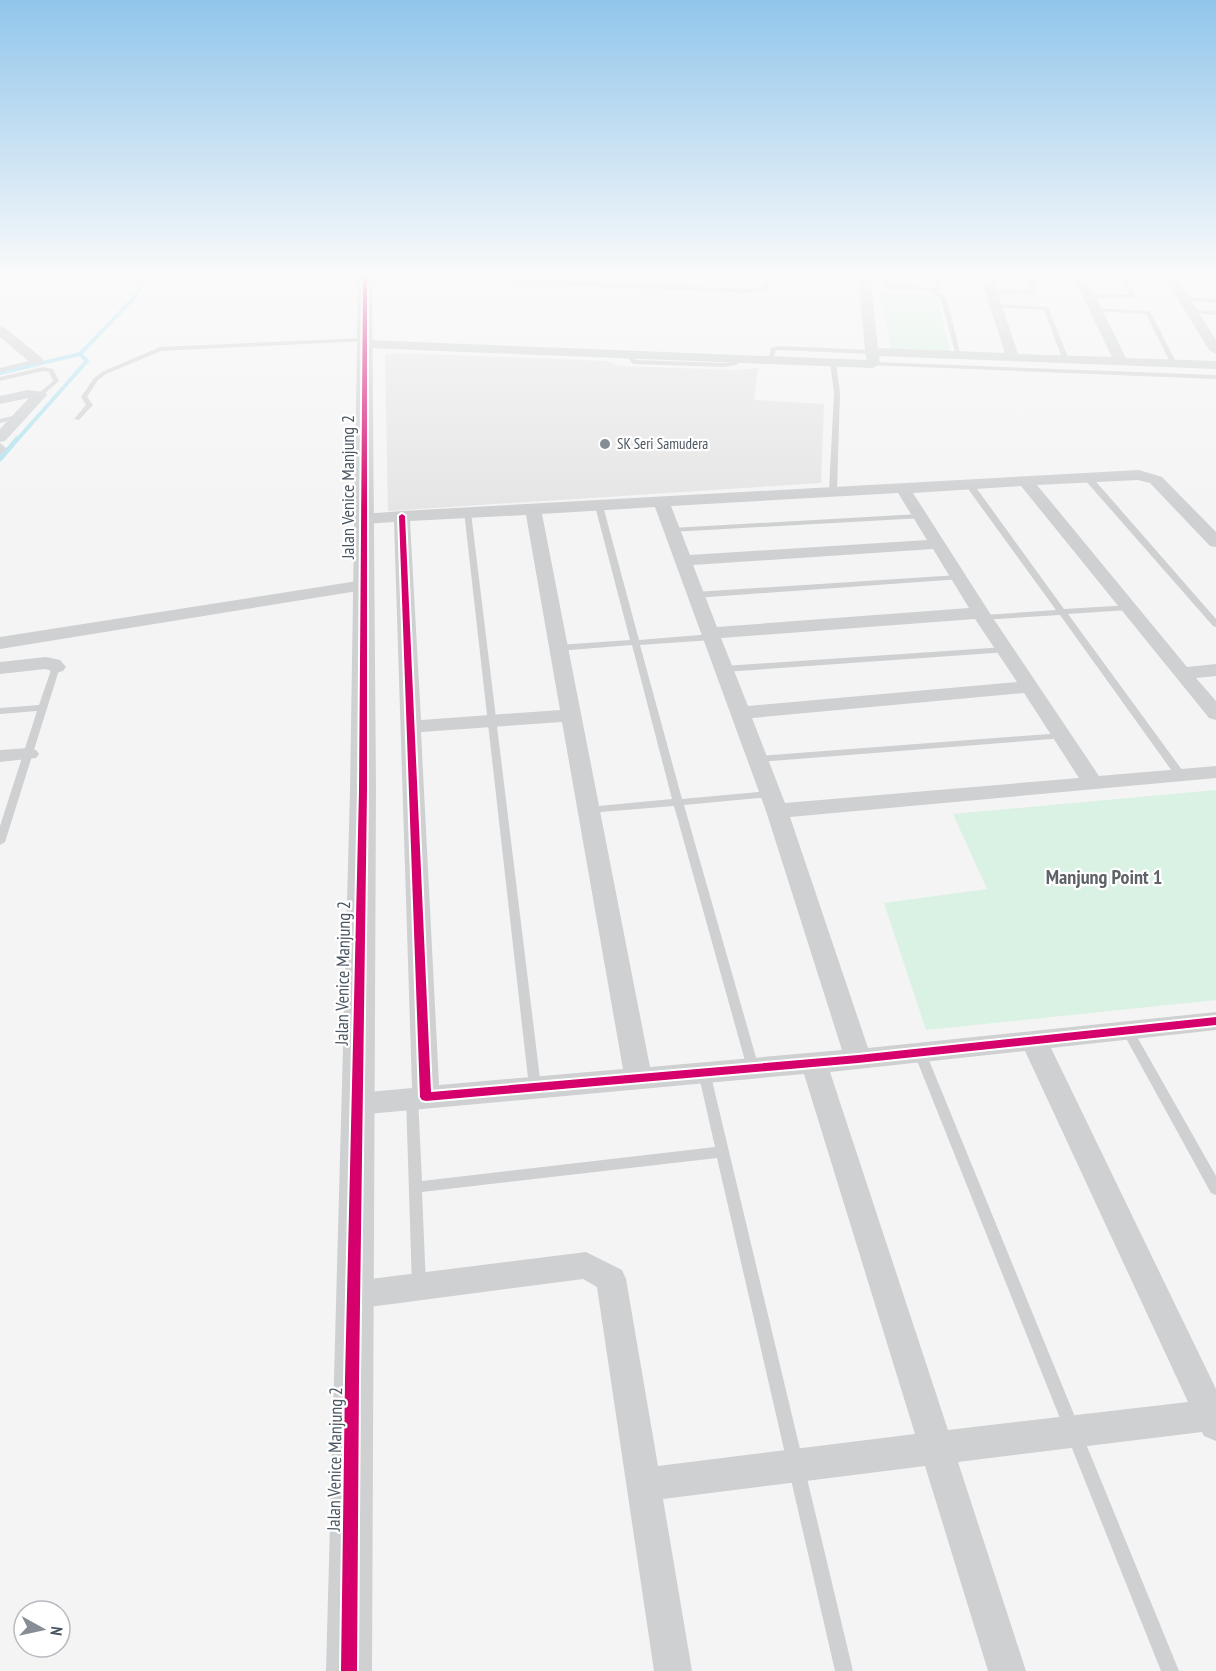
<svg xmlns="http://www.w3.org/2000/svg" width="1216" height="1671" font-family="'PT Sans Narrow',sans-serif">
	<rect width="100%" height="100%" fill="#f4f4f4"/>
	<!-- education -->
	<polygon fill="#e6e5e6" points="394,353 607,361 619,366 737,370 758,368 754,400 824,404 821,483 388,511 385,355"/>
	<!-- green -->
	<g fill="#d9f2e3">
		<polygon points="879,292 929,294 937,300 950,351 891,349"/>
		<polygon points="1216,790 1216,1000 926,1030 884,903 987,889 953,814"/>
	</g>
	<g fill="none" stroke-linecap="round" stroke-linejoin="round">
		<!-- stream-far1 -->
		<g stroke="#aee2f0" stroke-width="4">
			<polyline points="0,373 80,354 133,299 148,276"/>
			<polyline points="16,441 87,361 80,354"/>
		</g>
		<!-- stream -->
		<polyline stroke="#aee2f0" stroke-width="5" points="0,459 17,439"/>
		<!-- service -->
		<g fill="#ced0d2" fill-rule="evenodd">
			<polygon points="401,276 435,276 748,289 764,287 766,276 772,276 768,289 748,293 404,278"/>
			<polygon points="934,276 940,276 942,288 938,292 947,299 961,357 956,356 941,300 930,291 891,289 888,287 891,285 936,288"/>
			<polygon points="1027,276 1033,276 1036,294 991,294 988,292 991,290 1031,291"/>
			<polygon points="1120,276 1126,276 1135,298 1088,298 1085,296 1088,294 1129,295"/>
			<polygon points="1184,297 1216,299 1216,303 1182,300 1182,298"/>
			<polygon points="993,304 1048,307 1069,360 1068,361 1063,360 1044,310 995,307 992,305"/>
			<polygon points="1092,308 1150,311 1177,364 1174,366 1171,364 1146,314 1094,311 1092,310"/>
			<polygon points="1192,310 1216,311 1216,315 1190,313 1189,312"/>
			<polygon points="364,338 366,339 366,341 161,351 106,374 98,380 87,397 93,405 79,420 74,419 86,405 81,397 94,378 102,372 160,347"/>
			<polygon points="779,346 871,350 874,352 871,354 779,350 776,350 772,361 768,361 771,348"/>
			<polygon points="627,353 631,353 636,360 724,363 732,362 742,356 745,358 736,365 724,367 634,364 632,363 626,354"/>
			<polygon points="37,359 40,361 39,362 0,372 0,368"/>
			<polygon points="833,360 836,362 840,393 837,491 833,493 829,491 834,393 830,362"/>
			<polygon points="873,362 1216,375 1216,379 871,365 871,363"/>
			<polygon points="43,367 53,369 59,381 42,396 37,395 53,381 49,372 43,371 0,381 0,377"/>
			<polygon points="21,414 24,416 23,417 0,423 0,419"/>
			<polygon points="0,443 7,449 0,455"/>
			<polygon points="1085,476 1091,476 1216,619 1216,627 1213,626 1085,480"/>
			<polygon points="966,482 972,482 1064,609 1131,605 1132,607 1128,610 1068,614 1185,774 1186,776 1185,778 1177,778 1060,615 981,620 980,618 984,615 1056,610 966,486"/>
			<polygon points="596,504 603,506 639,640 712,634 716,637 712,640 640,645 682,799 770,791 775,794 770,797 684,805 759,1068 757,1071 753,1073 749,1071 747,1068 674,806 588,813 583,810 588,807 672,799 632,645 558,651 554,648 558,645 630,640 595,506"/>
			<polygon points="464,511 471,513 541,1087 540,1090 535,1092 530,1090 529,1087"/>
			<polygon points="920,514 923,514 923,518 671,532 667,530 671,528"/>
			<polygon points="958,575 961,575 961,579 695,598 691,595 695,592"/>
			<polygon points="1005,647 1009,650 1008,652 724,672 719,669 724,666"/>
			<polygon points="56,664 60,667 5,842 0,845 0,826 37,711 0,714 0,708 39,705 52,667"/>
			<polygon points="1062,733 1065,734 1067,736 1065,738 758,762 753,759 758,756"/>
			<polygon points="1128,1027 1132,1028 1216,1176 1216,1195 1211,1193 1122,1031 1124,1028"/>
			<polygon points="920,1048 924,1050 926,1053 1179,1671 1161,1671 914,1053 916,1050"/>
			<polygon points="704,1067 708,1069 710,1072 853,1671 835,1671 717,1158 422,1192 426,1286 424,1290 419,1292 414,1290 412,1286 406,1098 407,1095 412,1093 417,1095 418,1098 422,1181 715,1147 698,1072 700,1069"/>
		</g>
		<!-- minor -->
		<g fill="#ced0d2" fill-rule="evenodd">
			<polygon points="858,276 870,276 878,348 1005,353 980,276 992,276 1018,354 1112,357 1073,276 1085,276 1126,358 1216,361 1216,369 879,356 880,364 873,368 365,348 358,344 365,340 866,360"/>
			<polygon points="883,276 895,276 897,287 895,290 887,290"/>
			<polygon points="1164,276 1176,276 1216,340 1216,354 1209,350"/>
			<polygon points="0,327 5,328 42,358 44,361 42,364 32,364 0,337"/>
			<polygon points="28,390 45,392 47,395 5,441 0,442 0,429 29,398 0,404 0,396"/>
			<path d="M1139,470l23,7 54,55v15l-6,-1 -60,-63 -12,-3 -101,5 150,182 29,-3v12l-20,2 20,23v19l-7,-2 -188,-232 -108,7 80,125 106,158 117,-10v12l-426,39 78,231 348,-36v18l-165,18 165,341v52l-12,-5 -2,-4 -244,30 68,209h-38l-63,-205 -262,33 29,172h-38l-57,-384 -14,-8 -229,30 -11,-4 -5,-10 5,-10 11,-4 232,-29 36,18 4,9 32,187 257,-32 -111,-360 -447,41 -10,-3 -4,-8 4,-8 10,-3 55,-5 -18,-566 -31,2 -8,-5 8,-5 39,-3zM898,493l29,47 -237,15 -19,-49zM655,507l111,304 76,239 -192,17 -108,-553zM526,515l34,195 -139,10 -11,-199zM933,549l36,59 -252,19 -24,-62zM975,619l42,63 -269,24 -27,-68zM1024,693l55,85 -294,25 -33,-85zM562,722l61,347 -184,16 -18,-353zM1025,1051l163,351 -240,28 -118,-358z"/>
			<polygon points="364,580 370,581 373,585 370,589 0,649 0,637"/>
			<polygon points="46,657 60,660 66,667 63,671 56,673 46,669 0,674 0,662"/>
			<polygon points="29,748 36,750 39,754 36,758 0,762 0,750"/>
		</g>
		<!-- tertiary -->
		<polygon fill="#ced0d2" fill-rule="evenodd" points="358,276 372,276 376,791 372,1671 326,1671 350,791"/>
		<defs>
			<g id="cycleway">
				<polygon points="363,276 367,276 367,791 359,1379 357,1671 341,1671 345,1379 359,791"/>
				<polygon points="402,514 405,516 431,1092 858,1055 1216,1017 1216,1025 858,1063 426,1101 422,1100 420,1097 399,516"/>
			</g>
		</defs>
		<!-- cycleway casing -->
		<use href="#cycleway" stroke="#fff" stroke-width="4"/>
		<!-- cycleway -->
		<use href="#cycleway" fill="#d6006c" fill-rule="evenodd"/>
	</g>
	<!-- sky -->
	<linearGradient id="sky" x2="0" y2="1"><stop stop-color="#91c6eb"/><stop offset="0.54" stop-color="#fafafa"/><stop offset="1" stop-color="#fafafa" stop-opacity="0"/></linearGradient>
	<rect width="1216" height="510" fill="url(#sky)"/>
	<!-- markers -->
	<circle fill="#868d94" stroke="#fff" stroke-width="2" cx="605" cy="444" r="6"/>
	<g text-anchor="middle" stroke-width="4.5" stroke-linejoin="round" paint-order="stroke">
		<!-- far-poi labels -->
		<g font-size="15" fill="#4a5661" stroke="#fff" text-anchor="start">
			<text x="617" y="449">SK Seri Samudera</text>
		</g>
		<!-- street labels -->
		<g font-size="18" fill="#4a5661" stroke="#fff">
			<text transform="translate(348 487) rotate(-90)" y="6">Jalan Venice Manjung 2</text>
			<text transform="translate(343 973) rotate(-89)" y="6">Jalan Venice Manjung 2</text>
			<text transform="translate(335 1459) rotate(-89)" y="6">Jalan Venice Manjung 2</text>
		</g>
		<!-- neighbourhood labels -->
		<g font-size="20" font-weight="bold" fill="#5f6368" stroke="#fff">
			<text x="1104" y="884">Manjung Point 1</text>
		</g>
	</g>
	<!-- north arrow -->
	<g transform="translate(42 1629) rotate(98)"><circle r="28" fill="#ffffff" stroke="#b7bbc0" stroke-width="1.5"/>
	<path d="M0-4.5L10 22L0 15L-10 22Z" fill="#868d94"/>
	<text y="-9" font-size="16" font-weight="bold" text-anchor="middle" fill="#4a5661">N</text>
	</g>
</svg>
